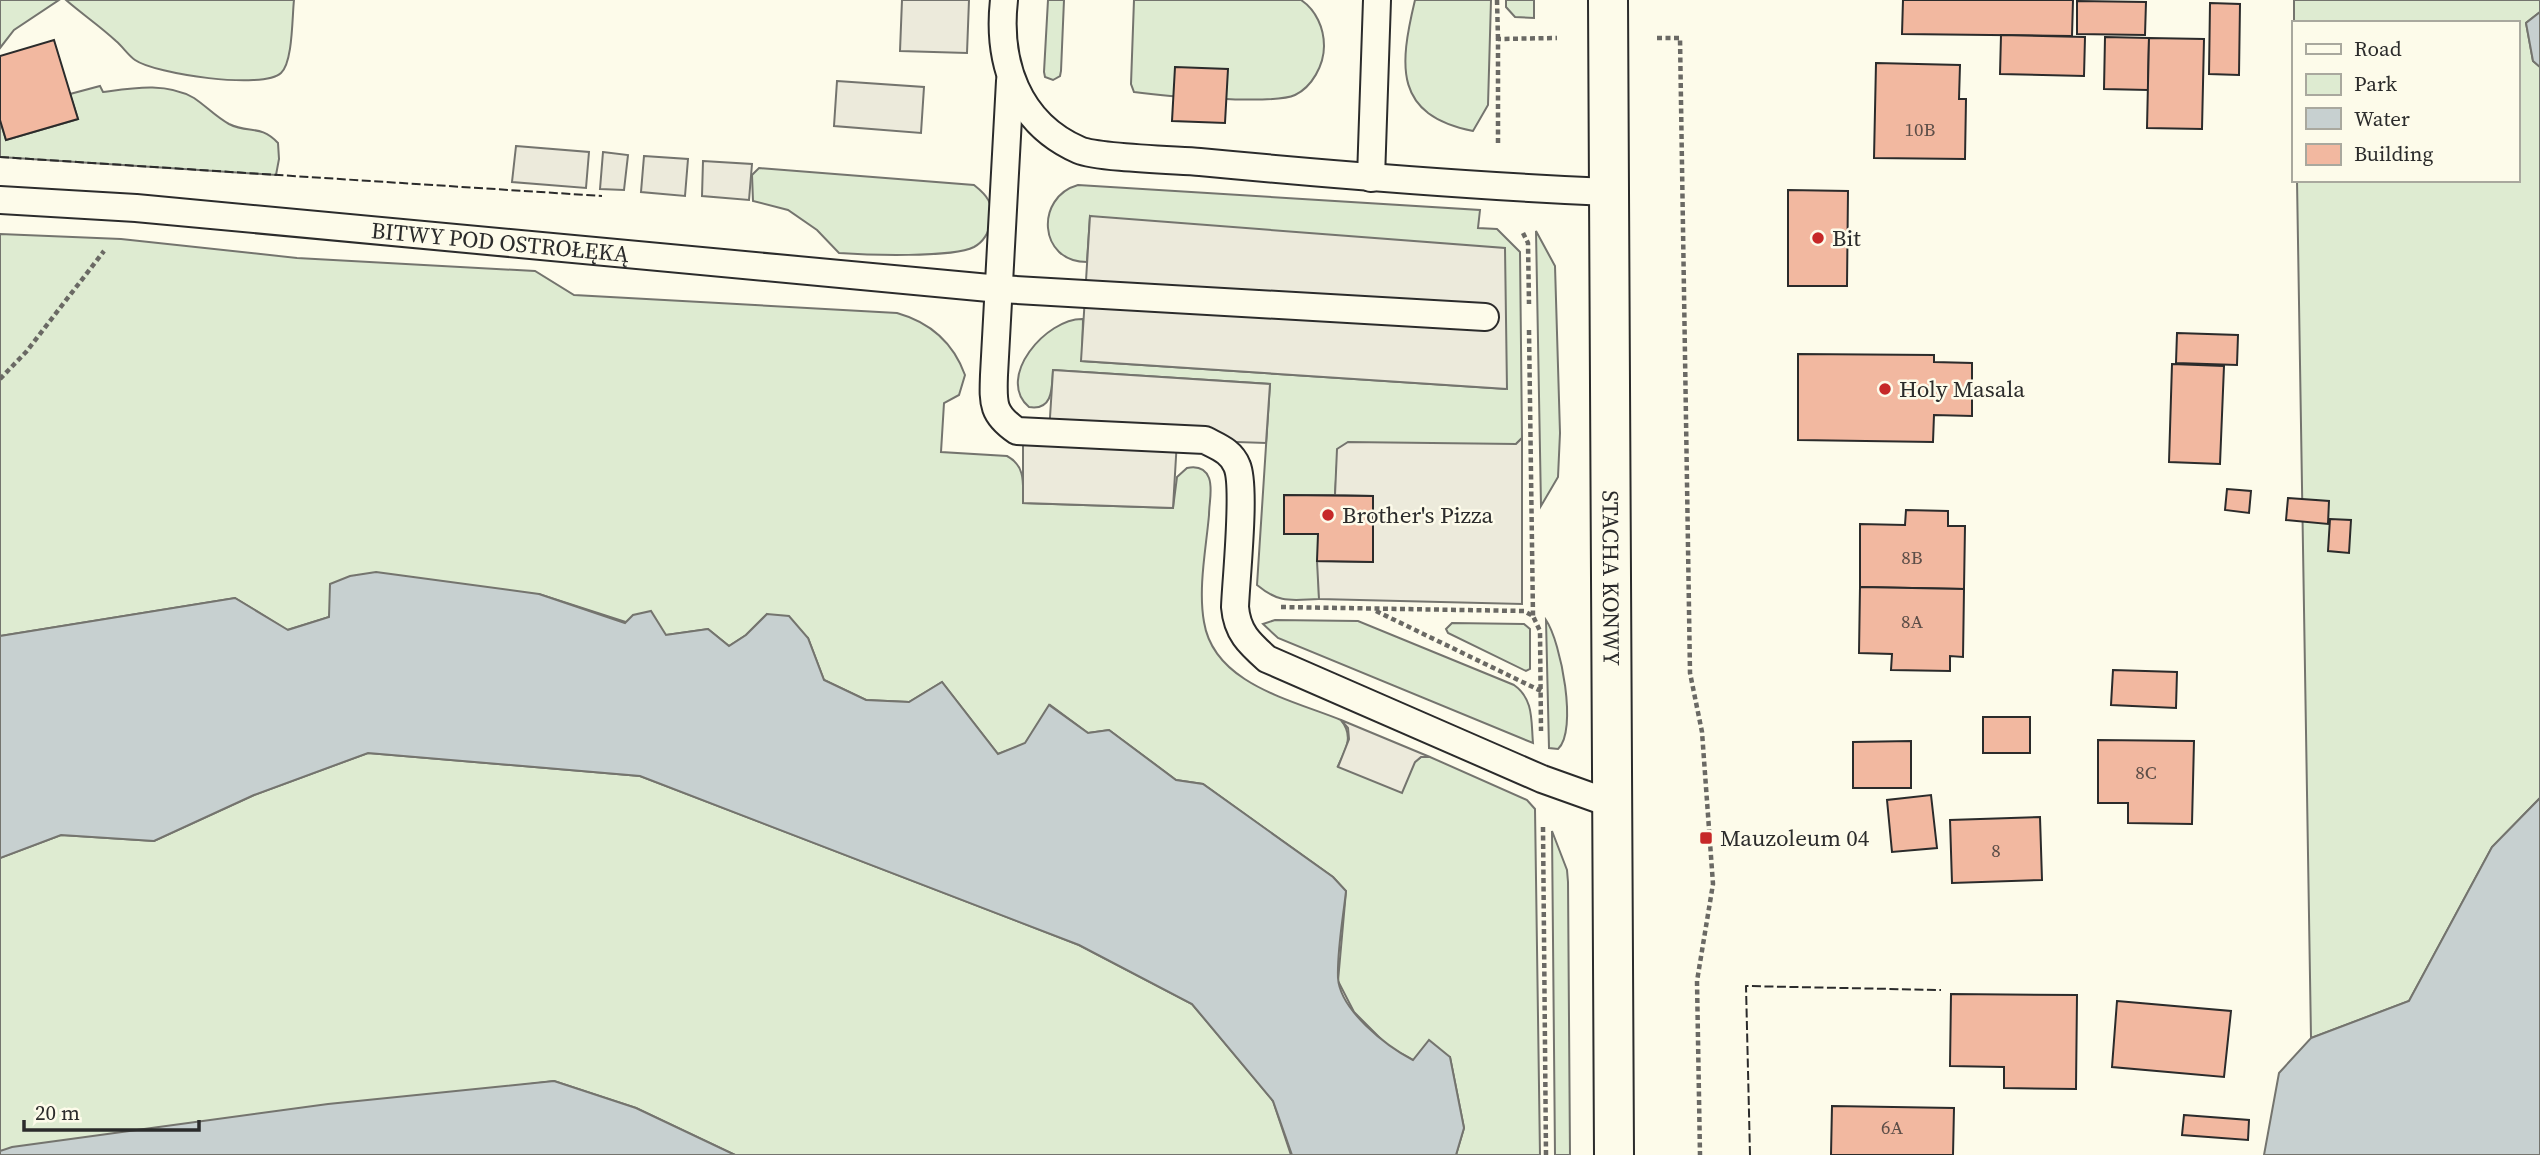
<svg xmlns="http://www.w3.org/2000/svg" width="2540" height="1155" font-family="'Source Serif 4',serif">
	<rect width="100%" height="100%" fill="#fdfbea"/>
	<!-- green -->
	<g fill="#deebd1" stroke="#74746e" stroke-width="2">
		<polygon points="0,0 59,0 14,30 0,48"/>
		<path d="M66,0h228c-2,17 -1,62 -13,73 -18,17 -126,1 -146,-13 -7,-5 -12,-13 -19,-19 -16,-15 -34,-27 -50,-41z"/>
		<polygon points="1048,0 1064,0 1061,71 1060,76 1053,80 1045,77 1044,72"/>
		<path d="M1134,0h167c15,10 23,28 23,46 0,19 -12,41 -29,49 -21,10 -133,1 -161,-3l-3,-8z"/>
		<path d="M1415,0h76l-3,105 -15,26c-79,-16 -74,-64 -58,-131z"/>
		<polygon points="1506,0 1534,0 1534,18 1515,17 1506,7"/>
		<polygon points="2294,0 2540,0 2540,12 2526,23 2533,61 2540,67 2540,798 2492,847 2409,1001 2311,1038 2297,180 2517,180 2517,23 2294,23"/>
		<path d="M100,86l3,6c30,-4 63,-10 91,6 12,8 22,19 35,26 20,10 31,0 49,19l1,16 -3,16 -276,-18v-37l6,20 72,-21 -8,-25z"/>
		<path d="M759,168l215,17c14,11 19,18 17,36 -2,11 -6,20 -17,26 -22,11 -107,8 -135,6l-22,-23 -29,-20 -35,-9 -1,-26z"/>
		<path d="M1078,185l402,25 -2,18 19,1 23,23 2,186 -6,6 -178,5 -3,46h-51v39h34l1,65c-28,1 -39,5 -62,-14l13,-201 -217,-14c-1,18 0,41 -24,37 -34,-29 17,-89 54,-88l-1,42 424,28 -416,-173 -3,46c-49,0 -52,-65 -9,-77z"/>
		<polygon points="1536,231 1555,266 1560,433 1558,477 1541,506"/>
		<path d="M0,234l121,5 176,19 238,13 39,24 323,18c32,9 56,29 68,62l-6,20 -15,8 -3,49 66,4c19,10 16,28 16,47l150,5 4,-31 10,-9c10,-2 18,0 22,10 4,11 0,25 0,37 -3,34 -11,73 -5,107 10,62 88,78 137,98 13,16 5,29 -3,46l77,-4 6,-5h9l97,43 8,9 5,346h-84l8,-27 -14,-71 -37,3 -25,-14 -34,-34 -16,-31 8,-90 -13,-14 -130,-93 -27,-4 -67,-50 -21,3 -38,-28 -25,39 -27,10 -56,-72 -33,20 -43,-2 -42,-20 -16,-42 -41,-24 -21,21 -17,11 -21,-17 -42,6 -127,-41 -210,23 -42,13 -52,-32 -235,38z"/>
		<path d="M1275,620l83,1 156,64c20,14 17,36 19,58l-255,-105 -15,-14z"/>
		<path d="M1546,620c15,22 32,111 12,129l-9,-1z"/>
		<polygon points="1452,623 1524,624 1530,629 1530,669 1526,671 1448,633 1446,629"/>
		<polygon points="368,753 640,776 1079,945 1192,1004 1273,1101 1291,1155 735,1155 636,1108 554,1081 0,1151 0,858 61,835 154,841 254,795"/>
		<polygon points="1552,831 1567,870 1568,882 1570,1155 1555,1155"/>
	</g>
	<!-- parking -->
	<g fill="#eceadb" stroke="#74746e" stroke-width="2">
		<polygon points="902,0 969,0 967,53 900,51"/>
		<polygon points="837,81 924,87 921,133 834,126"/>
		<polygon points="516,146 589,152 586,188 512,182"/>
		<polygon points="603,152 628,155 624,190 600,189"/>
		<polygon points="644,156 688,159 685,196 641,192"/>
		<polygon points="703,161 752,164 749,200 702,196"/>
		<polygon points="1090,216 1505,248 1507,389 1081,361"/>
		<polygon points="1053,370 1270,384 1266,443 1177,440 1173,508 1023,503 1023,431 1049,433"/>
		<polygon points="1522,438 1522,604 1319,599 1317,561 1373,562 1373,496 1335,495 1337,449 1348,442 1516,444"/>
		<polygon points="1341,720 1430,757 1421,757 1415,762 1402,793 1338,767 1349,739 1348,728"/>
	</g>
	<!-- water -->
	<g fill="#c7d0d0" stroke="#74746e" stroke-width="2">
		<polygon points="2540,12 2540,67 2533,61 2526,23"/>
		<path d="M376,572l163,22 86,29 8,-8 18,-4 15,24 42,-6 21,17 17,-11 21,-21 22,2 19,22 16,42 42,20 43,2 33,-20 56,72 27,-11 24,-38 39,28 21,-3 67,50 27,4 130,93 13,14c-3,28 -9,59 -8,87 2,32 48,68 75,82l16,-20 21,17 14,71 -8,27h-164l-19,-54 -81,-97 -113,-59 -439,-169 -272,-23 -114,42 -100,46 -93,-6 -61,23v-222l235,-38 53,32 41,-13 1,-33 20,-8z"/>
		<polygon points="2540,798 2540,1155 2264,1155 2279,1073 2311,1038 2409,1001 2492,847"/>
		<polygon points="554,1081 636,1108 735,1155 0,1155 0,1151 12,1147 328,1104"/>
	</g>
	<!-- building -->
	<g fill="#f2b8a0" stroke="#2b2b2b" stroke-width="2">
		<polygon points="1903,0 2073,0 2072,36 1902,34"/>
		<polygon points="2077,1 2146,2 2145,35 2077,34"/>
		<polygon points="2210,3 2240,4 2239,75 2209,74"/>
		<polygon points="2001,35 2085,37 2084,76 2000,74"/>
		<polygon points="2105,37 2149,38 2148,90 2104,89"/>
		<polygon points="2149,38 2204,39 2202,129 2147,128"/>
		<polygon points="54,40 78,119 6,140 0,120 0,56"/>
		<polygon points="1876,63 1960,65 1959,99 1966,99 1965,159 1874,158"/>
		<polygon points="1175,67 1228,69 1225,123 1172,121"/>
		<polygon points="1788,190 1848,191 1847,286 1788,286"/>
		<polygon points="2177,333 2238,335 2237,365 2176,363"/>
		<polygon points="1798,354 1934,355 1934,362 1972,363 1972,416 1934,415 1933,442 1798,440"/>
		<polygon points="2172,364 2224,366 2220,464 2169,462"/>
		<polygon points="2227,489 2251,491 2249,513 2225,510"/>
		<polygon points="1284,495 1373,496 1373,562 1317,561 1318,534 1284,534"/>
		<polygon points="2288,498 2329,501 2328,524 2286,520"/>
		<polygon points="1906,510 1948,511 1948,526 1965,526 1964,589 1860,587 1860,524 1905,525"/>
		<polygon points="2330,519 2351,520 2349,553 2328,551"/>
		<polygon points="1860,587 1964,589 1963,657 1950,656 1950,671 1891,670 1892,654 1859,653"/>
		<polygon points="2113,670 2177,672 2176,708 2111,705"/>
		<rect x="1983" y="717" width="47" height="36"/>
		<polygon points="2098,740 2194,741 2192,824 2128,823 2128,803 2098,803"/>
		<polygon points="1911,741 1911,788 1853,788 1853,742"/>
		<polygon points="1931,795 1937,848 1892,852 1887,800"/>
		<polygon points="2040,817 2042,880 1952,883 1950,820"/>
		<polygon points="1951,994 2077,995 2076,1089 2004,1088 2004,1067 1950,1066"/>
		<polygon points="2117,1001 2231,1011 2224,1077 2112,1067"/>
		<polygon points="1832,1106 1954,1108 1953,1155 1831,1155"/>
		<polygon points="2184,1115 2249,1120 2248,1140 2182,1135"/>
	</g>
	<g fill="none" stroke-linecap="round" stroke-linejoin="round">
		<defs>
			<g id="lane">
				<path d="M1004,0c-7,62 13,123 75,150 19,8 95,10 121,12 136,13 272,24 408,30"/>
				<path d="M1010,81l-16,294c-1,28 -2,39 23,56l188,9c13,7 26,11 32,26 9,21 -1,113 -2,141 2,25 14,36 32,52l275,120 70,25"/>
				<polyline points="1371,178 1377,0"/>
				<path id="s1" d="M0,200l136,8 864,81 485,28"/>
			</g>
			<g id="primary">
				<path id="s2" d="M1608,0l6,1155"/>
			</g>
		</defs>
		<!-- lane casing -->
		<use href="#lane" stroke="#2b2b2b" stroke-width="30"/>
		<!-- primary casing -->
		<use href="#primary" stroke="#2b2b2b" stroke-width="42"/>
		<!-- path -->
		<g stroke="#6a6964" stroke-width="4.5" stroke-dasharray="5 3.5" stroke-linecap="butt">
			<polyline points="1497,0 1498,39"/>
			<polyline points="1657,38 1680,38 1690,673 1702,732 1713,884 1697,981 1700,1155"/>
			<polyline points="1498,143 1498,39 1557,38"/>
			<polyline points="1523,233 1528,243 1529,304"/>
			<polyline points="1529,330 1533,616"/>
			<polyline points="0,379 26,352 104,251"/>
			<polyline points="1281,607 1524,611 1533,616 1540,631 1541,731"/>
			<polyline points="1376,611 1541,691"/>
			<polyline points="1543,827 1546,1155"/>
		</g>
		<!-- lane -->
		<use href="#lane" stroke="#fdfbea" stroke-width="26"/>
		<!-- primary -->
		<use href="#primary" stroke="#fdfbea" stroke-width="38"/>
		<!-- fence -->
		<g stroke="#2b2b2b" stroke-width="2" stroke-dasharray="9 3.5" stroke-linecap="butt">
			<polyline points="0,157 602,196"/>
			<polyline points="1750,1155 1746,986 1941,990"/>
		</g>
	</g>
	<!-- markers -->
	<g fill="#c62828" stroke="#fdfbea" stroke-width="2.5">
		<circle cx="1818" cy="238" r="7"/>
		<circle cx="1885" cy="389" r="7"/>
		<circle cx="1328" cy="515" r="7"/>
		<rect x="1699" y="831" width="14" height="14" rx="3.5"/>
	</g>
	<g text-anchor="middle" stroke-width="5" stroke-linejoin="round" paint-order="stroke">
		<!-- number labels -->
		<g font-size="19" fill="#5d4e48">
			<text x="1920" y="136">10B</text>
			<text x="1912" y="564">8B</text>
			<text x="1912" y="628">8A</text>
			<text x="2146" y="779">8C</text>
			<text x="1996" y="857">8</text>
			<text x="1892" y="1134">6A</text>
		</g>
		<!-- poi labels -->
		<g font-size="23" fill="#2b2b2b" stroke="#fdfbea" text-anchor="start">
			<text x="1832" y="246">Bit</text>
			<text x="1899" y="397">Holy Masala</text>
			<text x="1342" y="523">Brother's Pizza</text>
			<text x="1720" y="846">Mauzoleum 04</text>
		</g>
		<!-- street labels -->
		<g font-size="23" fill="#2b2b2b" stroke="#fdfbea">
			<text dy="8" stroke="none"><textPath href="#s1" startOffset="502">BITWY POD OSTROŁĘKĄ</textPath></text>
			<text dy="8" stroke="none"><textPath href="#s2" startOffset="578">STACHA KONWY</textPath></text>
		</g>
	</g>
	<!-- legend -->
	<rect x="2292" y="21" width="228" height="161" fill="#fdfbea" stroke="#a9a89e" stroke-width="2"/>
	<rect x="2306" y="44" width="35" height="10" fill="#fdfbea" stroke="#a9a89e" stroke-width="2"/>
	<text x="2354" y="56" font-size="21" fill="#2b2b2b">Road</text>
	<rect x="2306" y="74" width="35" height="21" fill="#deebd1" stroke="#a9a89e" stroke-width="2"/>
	<text x="2354" y="91" font-size="21" fill="#2b2b2b">Park</text>
	<rect x="2306" y="108" width="35" height="21" fill="#c7d0d0" stroke="#a9a89e" stroke-width="2"/>
	<text x="2354" y="126" font-size="21" fill="#2b2b2b">Water</text>
	<rect x="2306" y="144" width="35" height="21" fill="#f2b8a0" stroke="#a9a89e" stroke-width="2"/>
	<text x="2354" y="161" font-size="21" fill="#2b2b2b">Building</text>
	<!-- scale -->
	<path d="M24 1120v10h175v-10" fill="none" stroke="#2b2b2b" stroke-width="3.5"/>
	<text x="35" y="1120" font-size="21" fill="#2b2b2b" stroke="#fdfbea" stroke-width="5" paint-order="stroke">20 m</text>
</svg>
